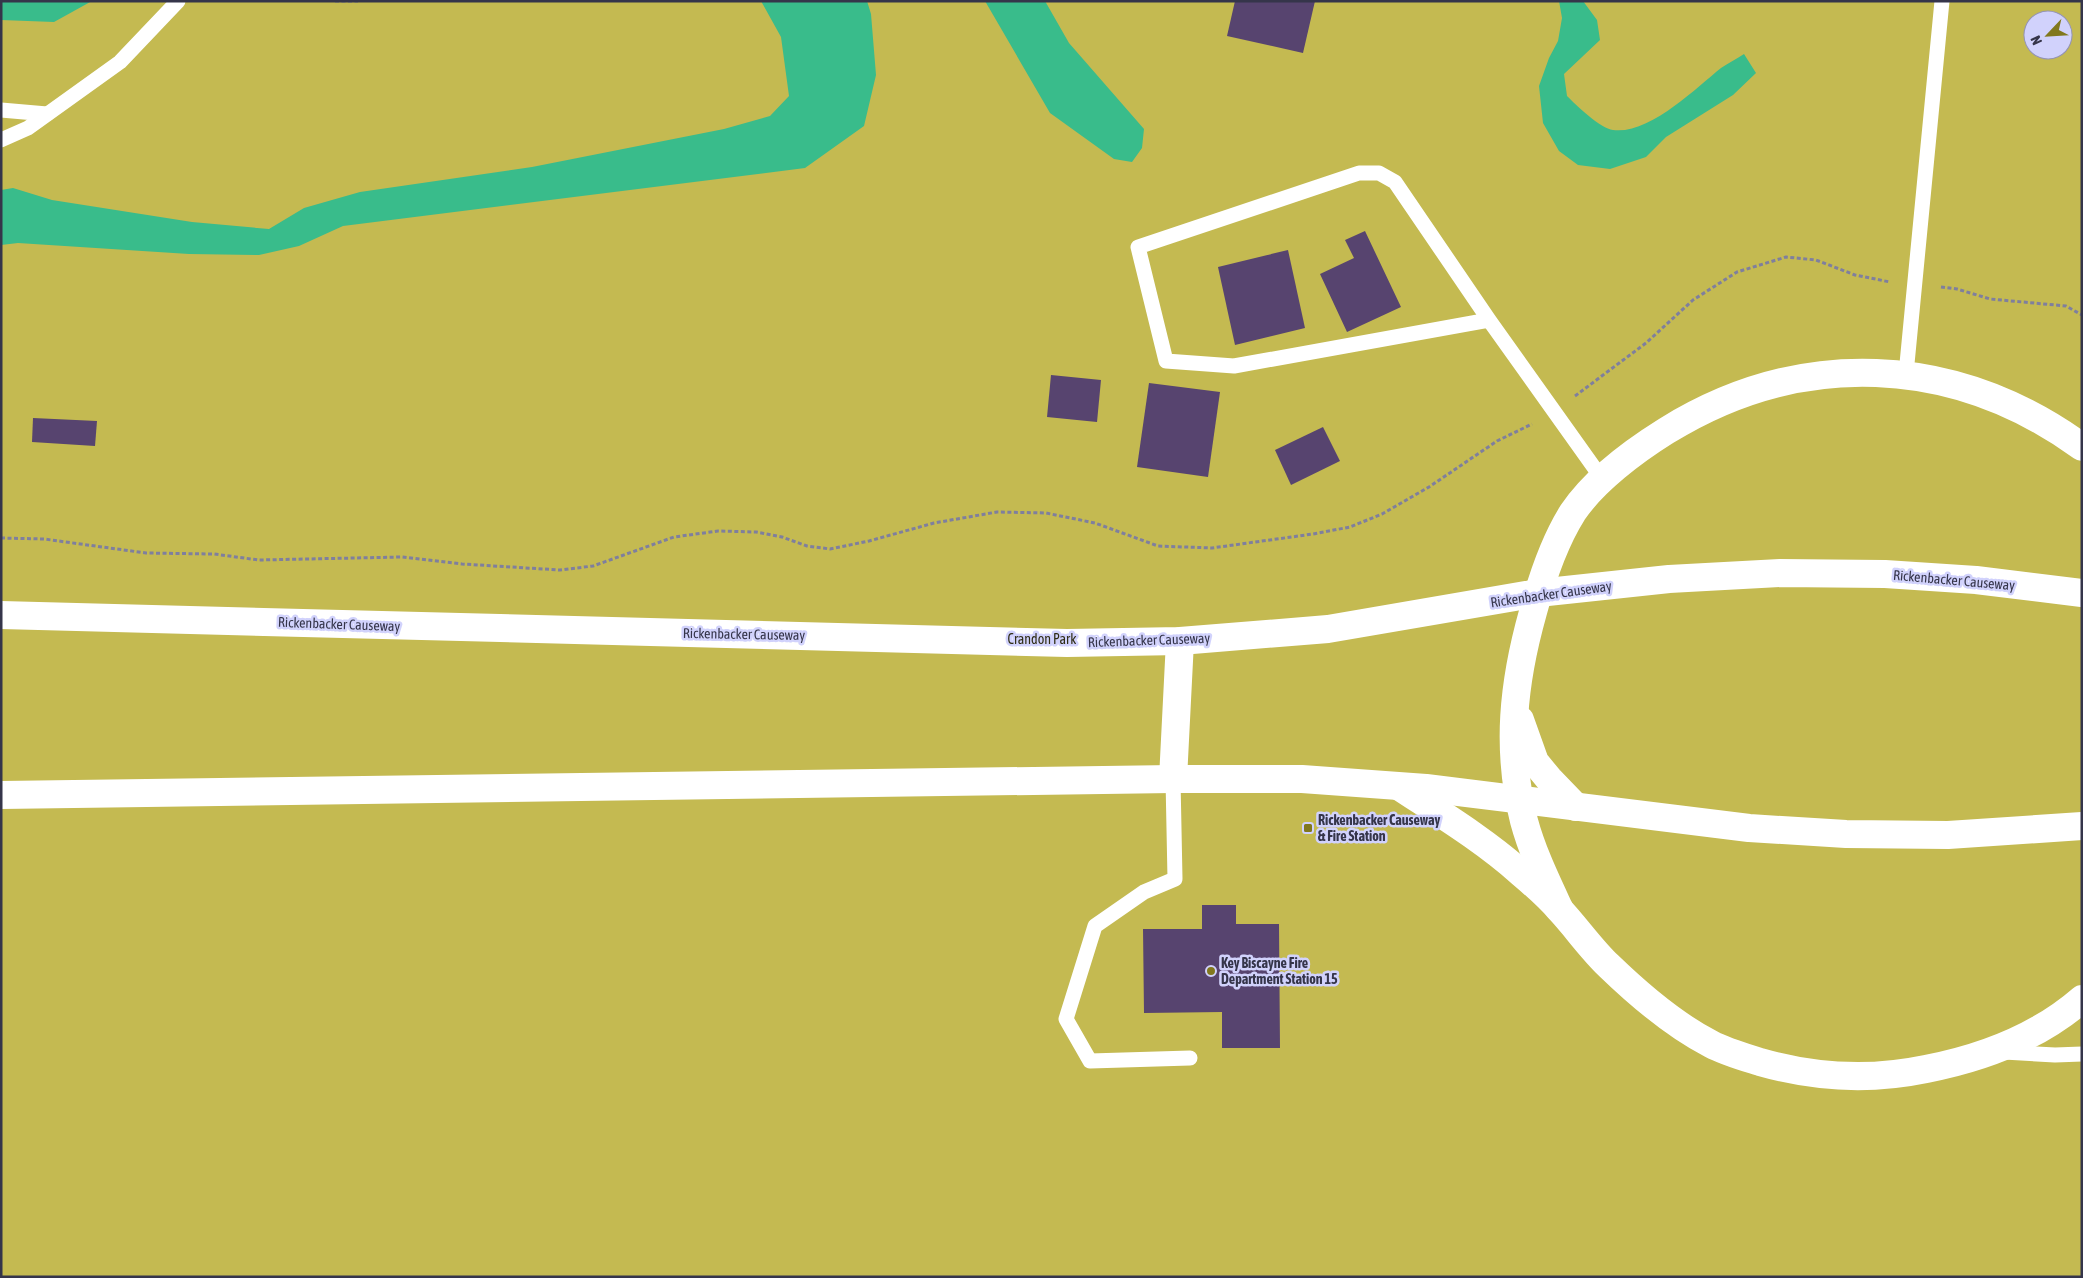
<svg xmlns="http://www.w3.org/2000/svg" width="2083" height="1278" font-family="'Asap Condensed',sans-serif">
	<rect width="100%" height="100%" fill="#d1d2fc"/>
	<!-- green -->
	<path fill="#c4ba51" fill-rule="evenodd" d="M1,1h2081v1276h-2081zM2033,20h30v30h-30z"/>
	<!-- water -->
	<g fill="#39bc8b">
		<polygon points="1,1 92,1 54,22 1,20"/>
		<polygon points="761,1 867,1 871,14 876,75 864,126 805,168 343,226 299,246 259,255 189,254 18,243 1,245 1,190 13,188 52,200 192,222 269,229 304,208 360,192 532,167 724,129 770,116 789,96 781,37"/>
		<polygon points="985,1 1045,1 1069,43 1144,129 1142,148 1132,162 1114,159 1050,113"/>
		<path d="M1559,1h24l14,19 3,20 -36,34 3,22c9,9 34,33 46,34 36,5 83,-42 108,-62 7,-5 16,-9 23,-14l12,19 -23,22 -67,42 -20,20 -36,12 -32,-4 -19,-14 -16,-28 -4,-37 10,-28 9,-17 4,-23z"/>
	</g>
	<!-- building -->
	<g fill="#57446f">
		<polygon points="1235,1 1315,1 1303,53 1227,36"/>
		<polygon points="1365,231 1401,307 1347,332 1320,274 1354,258 1345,240"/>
		<polygon points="1288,250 1305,328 1235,345 1218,267"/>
		<polygon points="1051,375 1101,380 1097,422 1047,417"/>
		<polygon points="1149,383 1220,392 1208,477 1137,467"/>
		<polygon points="33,418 97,421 95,446 32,442"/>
		<polygon points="1323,427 1340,461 1291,485 1275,450"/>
		<polygon points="1202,905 1236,905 1236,924 1279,924 1280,1048 1222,1048 1222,1012 1144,1013 1143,929 1202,929"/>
	</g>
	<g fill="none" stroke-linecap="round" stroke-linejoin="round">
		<!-- path -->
		<g stroke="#7f7f9e" stroke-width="3" stroke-dasharray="4 2.5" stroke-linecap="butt">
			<polyline points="335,1 358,1"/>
			<polyline points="1941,287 1957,289 1990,299 2066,306 2082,315"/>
			<polyline points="1575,396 1646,343 1693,300 1737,272 1786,257 1816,260 1855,275 1890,282"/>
			<polyline points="1,538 44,539 146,553 214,554 259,560 402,557 462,564 560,570 593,566 674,537 718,531 756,532 782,537 807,546 830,549 869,541 934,523 997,512 1046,513 1095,523 1158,546 1212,548 1313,534 1350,527 1382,514 1429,487 1497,441 1532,424"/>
		</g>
		<!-- service -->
		<g stroke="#fff" stroke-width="15">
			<polyline points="1,110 47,114"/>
			<polyline points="1,140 28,128 120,62 178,1"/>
			<polyline points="1489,320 1234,366 1166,361 1138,247 1359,173 1379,173 1395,182 1489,320 1603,480"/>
			<polyline points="1906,374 1942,1"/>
			<polyline points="1173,779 1175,879 1144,892 1095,926 1066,1019 1090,1061 1190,1058"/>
			<polyline points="2004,1052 2055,1055 2082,1054"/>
		</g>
		<!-- primary -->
		<g stroke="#fff" stroke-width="28">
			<polyline points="1,615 1067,643 1180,641 1328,629 1538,593 1669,579 1780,573 1885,574 1976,580 2082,593"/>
			<polyline points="1520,720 1535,762 1549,779 1576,807"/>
			<polyline points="1173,779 1180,641"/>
			<path d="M1400,787c41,27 84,53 121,86 13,11 27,23 38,36 17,18 32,40 50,57 30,29 65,59 102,78 15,8 33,13 49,18 56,16 109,19 166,7 57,-11 111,-31 156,-70"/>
			<polyline points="1,795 1173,779 1302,779 1426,788 1749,828 1846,834 1948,835 2082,826"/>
			<path d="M1559,908c-13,-28 -27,-57 -35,-87 -18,-72 -11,-138 9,-209 9,-34 21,-70 40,-100 21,-31 61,-61 93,-81 134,-83 288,-77 416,16"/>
		</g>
	</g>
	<!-- markers -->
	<g fill="#81781d" stroke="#d1d2fc" stroke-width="2">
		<rect x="1303" y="823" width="10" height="10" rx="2.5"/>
		<circle cx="1211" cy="971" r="5"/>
	</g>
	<g text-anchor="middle" stroke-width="5" stroke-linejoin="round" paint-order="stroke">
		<!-- street labels -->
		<g font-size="14" fill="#35354a" stroke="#d1d2fc">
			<text transform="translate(1954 580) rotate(5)" y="5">Rickenbacker Causeway</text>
			<text transform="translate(1551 594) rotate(-8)" y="5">Rickenbacker Causeway</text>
			<text transform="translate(339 624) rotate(2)" y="5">Rickenbacker Causeway</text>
			<text transform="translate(744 634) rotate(1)" y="5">Rickenbacker Causeway</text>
			<text transform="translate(1149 640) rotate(-2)" y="5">Rickenbacker Causeway</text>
		</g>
		<!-- park labels -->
		<g font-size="14" fill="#2f2d15" stroke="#d1d2fc">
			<text x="1042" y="644">Crandon Park</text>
		</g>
		<!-- poi labels -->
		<g font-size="14" font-weight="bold" fill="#35354a" stroke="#d1d2fc" text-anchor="start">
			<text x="1318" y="825">Rickenbacker Causeway<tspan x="1318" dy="16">&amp; Fire Station</tspan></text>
			<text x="1221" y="968">Key Biscayne Fire<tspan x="1221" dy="16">Department Station 15</tspan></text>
		</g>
	</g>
	<!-- border -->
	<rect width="2083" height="1278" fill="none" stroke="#35354a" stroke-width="5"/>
	<!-- north arrow -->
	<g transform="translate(2048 35) rotate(245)"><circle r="24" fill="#d1d2fc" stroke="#9393b5"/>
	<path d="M0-4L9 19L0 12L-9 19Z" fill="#81781d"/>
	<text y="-8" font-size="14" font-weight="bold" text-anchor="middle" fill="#35354a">N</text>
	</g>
</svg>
